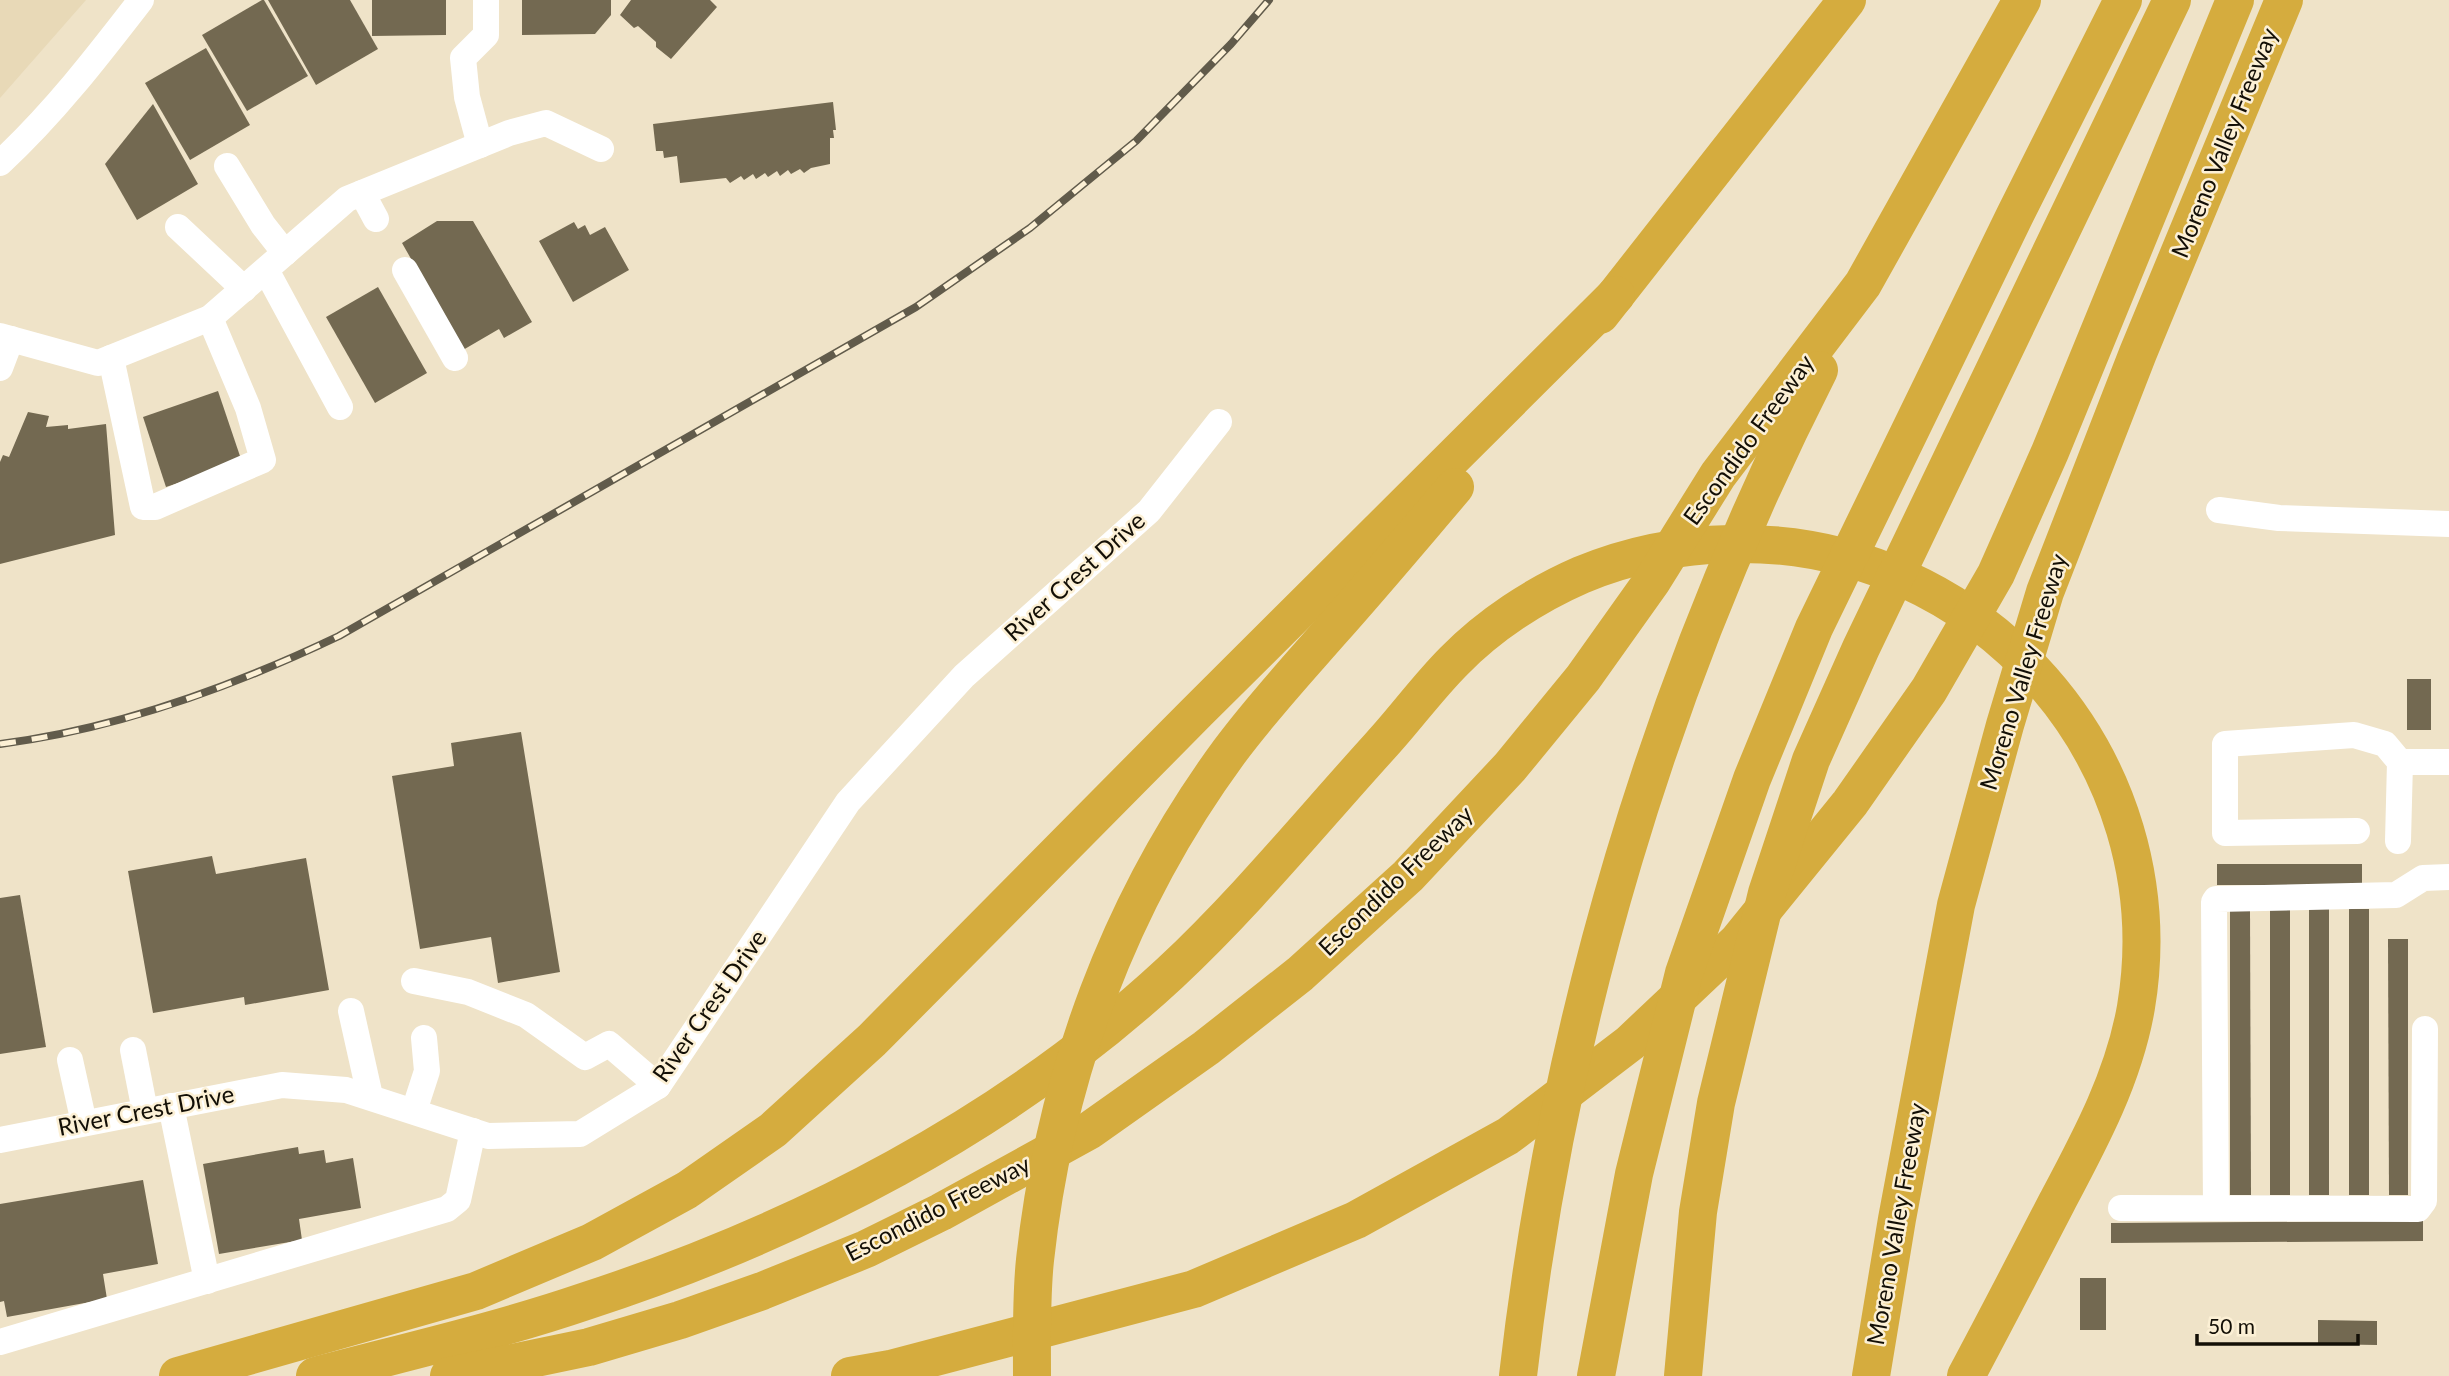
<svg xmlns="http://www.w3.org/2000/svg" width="2449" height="1376" font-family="Lato,sans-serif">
	<rect width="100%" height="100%" fill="#efe3c8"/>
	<!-- built -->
	<polygon fill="#e8d9b7" points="0,0 86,0 0,98"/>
	<!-- building -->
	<g fill="#736951">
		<polygon points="262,0 264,0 308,76 247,111 202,35"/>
		<polygon points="268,0 350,0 378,49 316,85"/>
		<polygon points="372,0 446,0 446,35 372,36"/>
		<polygon points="522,0 611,0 611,15 595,34 522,35"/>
		<polygon points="631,0 710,0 717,7 671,59 656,47 656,42 638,26 634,28 620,15"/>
		<polygon points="206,48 250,125 190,160 145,83"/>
		<polygon points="833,102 836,130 833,130 834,138 830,138 830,164 811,168 804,173 800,169 791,174 788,170 780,176 777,171 768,177 765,173 756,179 753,174 744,180 741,176 730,183 726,178 680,183 677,156 664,158 663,151 656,151 653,124"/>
		<polygon points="153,104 198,184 137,220 105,164"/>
		<polygon points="437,221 473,221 532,322 504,338 499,329 463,350 402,243"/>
		<polygon points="574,222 578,229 585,225 590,235 605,227 629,270 573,302 539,241"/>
		<polygon points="378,287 427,373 375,403 326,317"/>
		<polygon points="218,391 242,462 166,487 143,417"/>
		<polygon points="28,412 49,416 46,427 68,425 68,429 106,424 115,535 0,564 0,462 3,455 9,457"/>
		<rect x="2407" y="679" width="24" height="51"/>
		<polygon points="521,732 560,972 498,983 491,937 420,949 392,776 454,766 451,743"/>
		<polygon points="212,856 216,874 306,858 329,990 245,1005 244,997 153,1013 128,871"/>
		<rect x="2217" y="864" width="145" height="21"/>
		<polygon points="20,895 46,1047 0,1054 0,898"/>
		<polygon points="2230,909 2250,909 2251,1195 2230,1195"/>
		<rect x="2270" y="909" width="20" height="286"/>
		<rect x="2309" y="909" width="20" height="286"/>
		<rect x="2349" y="909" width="20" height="286"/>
		<polygon points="2388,939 2408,939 2408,1195 2389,1195"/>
		<polygon points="298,1147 299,1154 324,1150 326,1163 353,1158 361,1208 299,1219 302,1240 219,1254 203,1164"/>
		<polygon points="143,1180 158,1264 103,1274 107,1299 7,1317 4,1301 0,1302 0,1204"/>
		<polygon points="2423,1221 2423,1241 2111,1243 2111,1223"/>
		<rect x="2080" y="1278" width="26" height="52"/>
		<polygon points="2318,1320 2377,1321 2377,1345 2318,1344"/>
	</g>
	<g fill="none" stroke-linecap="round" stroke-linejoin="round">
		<!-- minor -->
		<g stroke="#fff" stroke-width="26">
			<polyline points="480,145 467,97 463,58 486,35 486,0"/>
			<path d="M0,163c53,-49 97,-106 141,-163"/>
			<polyline points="227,166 263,225 285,253"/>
			<polyline points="362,193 376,219"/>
			<polyline points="178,227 244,289"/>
			<polyline points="266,270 340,407"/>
			<polyline points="405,270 455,358"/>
			<polyline points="0,336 98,363 210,318 347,199 509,133 546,123 601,149"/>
			<polyline points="111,358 143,507 155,507 263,460 248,408 210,318"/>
			<polyline points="0,368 11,339"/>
			<polyline points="2219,510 2279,518 2449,524"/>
			<polyline points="2400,762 2449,762"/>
			<polyline points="2357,831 2225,833 2225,744 2354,735 2385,744 2400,762 2398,841"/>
			<polyline points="414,981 468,992 526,1015 585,1057 609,1044 658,1086"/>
			<polyline points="351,1011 370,1096"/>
			<polyline points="133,1050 145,1111"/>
			<polyline points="70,1060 84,1123"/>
			<polyline points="171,1106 207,1281"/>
			<polyline points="414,1111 427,1071 424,1038"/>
			<polyline points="0,1140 282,1085 346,1090 488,1136 580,1134 658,1086 848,802 964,676 1149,511 1219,422"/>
			<polyline points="2121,1208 2418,1209 2424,1201 2425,1029"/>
			<polyline points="2216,1208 2214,902 2216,899 2396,895 2423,878 2449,877"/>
			<polyline points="0,1342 447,1209 458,1200 473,1131"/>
		</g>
		<!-- highway -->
		<g stroke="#d5ac3e" stroke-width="38">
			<polyline points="1600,315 1847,0"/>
			<polyline points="178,1376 476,1291 592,1242 687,1190 773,1130 872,1040 1197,712 1616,295"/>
			<path d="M315,1376c91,-24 183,-45 271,-75 212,-69 420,-176 584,-328 75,-70 141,-151 210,-227 25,-27 47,-58 74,-85 35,-36 81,-66 127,-86 48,-20 99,-30 150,-31 249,-6 446,216 405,463 -12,70 -46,133 -79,195 -30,58 -60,116 -91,174"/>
			<polyline points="449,1376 589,1347 680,1320 762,1291 866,1249 941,1212 1090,1130 1206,1048 1300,974 1408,876 1510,767 1583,678 1652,581 1718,475 1863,284 2022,0"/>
			<polyline points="850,1376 890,1369 1194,1289 1356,1220 1508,1136 1630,1043 1738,941 1850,803 1929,690 1996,574 2050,452 2235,0"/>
			<path d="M1032,1376c0,-39 -1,-78 3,-116 20,-184 84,-358 194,-508 31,-42 67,-81 102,-121 42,-47 83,-96 124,-144"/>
			<path d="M1518,1376c40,-350 141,-692 301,-1006"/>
			<polyline points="1596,1376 1634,1174 1684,973 1752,779 1814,628 2015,215 2123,0"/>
			<polyline points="1683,1376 1698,1212 1716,1103 1767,893 1811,760 1861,648 2172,0"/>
			<polyline points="1871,1376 1897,1219 1956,905 2005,725 2045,592 2138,353 2284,0"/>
		</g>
		<defs>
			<path id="rail" d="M0,744c118,-15 232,-57 339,-108l577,-329 114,-79 106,-87 95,-97 38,-44"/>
		</defs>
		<!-- rail casing -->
		<use href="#rail" stroke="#615b4b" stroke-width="8"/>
		<!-- rail -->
		<use href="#rail" stroke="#fcf0d5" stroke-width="5" stroke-dasharray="16" stroke-linecap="butt"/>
	</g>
	<g text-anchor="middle" stroke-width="5" stroke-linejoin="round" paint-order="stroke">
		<!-- street labels -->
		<g font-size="24" fill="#130f06" stroke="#fcf0d5">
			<text transform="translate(2225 143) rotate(-68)" y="8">Moreno Valley Freeway</text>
			<text transform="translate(1749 440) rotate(-54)" y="8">Escondido Freeway</text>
			<text transform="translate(1075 577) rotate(-42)" y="8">River Crest Drive</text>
			<text transform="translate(2024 672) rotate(-73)" y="8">Moreno Valley Freeway</text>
			<text transform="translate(1396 881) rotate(-44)" y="8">Escondido Freeway</text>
			<text transform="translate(710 1006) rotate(-55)" y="8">River Crest Drive</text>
			<text transform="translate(146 1111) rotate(-11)" y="8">River Crest Drive</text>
			<text transform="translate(938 1209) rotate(-27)" y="8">Escondido Freeway</text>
			<text transform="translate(1897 1224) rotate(-80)" y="8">Moreno Valley Freeway</text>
		</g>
	</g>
	<!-- scale -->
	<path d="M2197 1334v10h161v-10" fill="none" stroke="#130f06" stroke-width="3.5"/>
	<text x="2208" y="1334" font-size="21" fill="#130f06" stroke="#fcf0d5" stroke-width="5" paint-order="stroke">50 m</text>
</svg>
